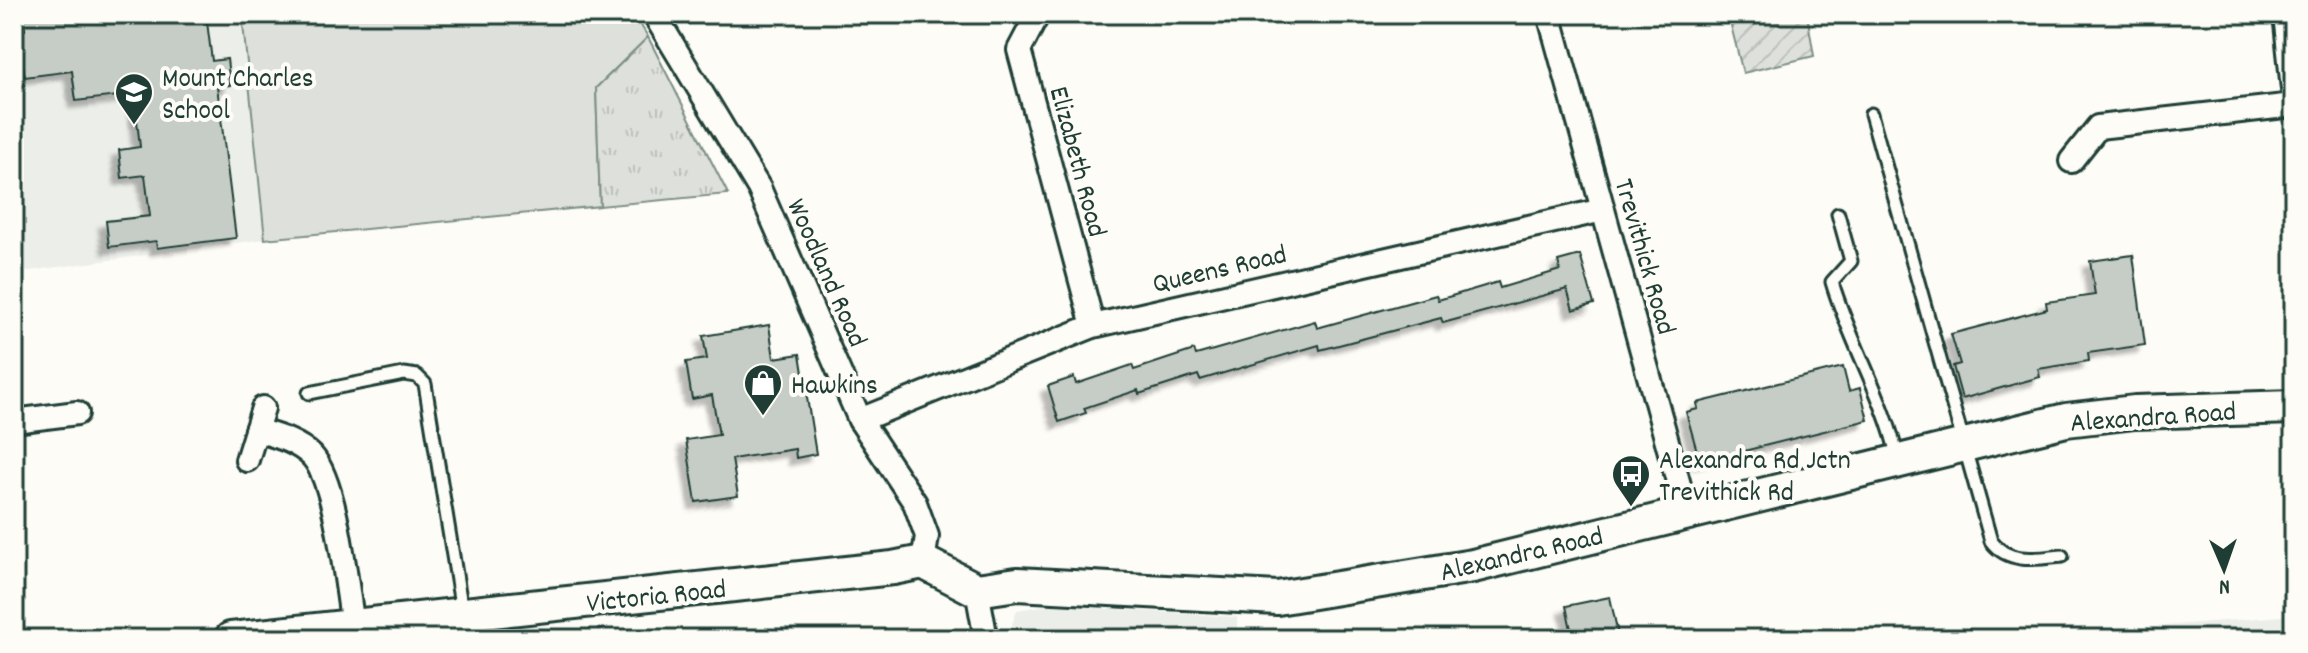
<svg xmlns="http://www.w3.org/2000/svg" width="2308" height="653" font-family="Dekko,sans-serif">
	<defs>
		<pattern id="park-tufts" width="24" height="20" patternUnits="userSpaceOnUse" patternTransform="scale(2)"><rect width="24" height="20" fill="#dde0db"/><path d="M3 7l-1-3M5 7V3M7 7l1-3M15 17l-1-3M17 17v-4M19 17l1-3" fill="none" stroke="#bdc1bd"/></pattern>
		<pattern id="garden-furrows" width="10" height="10" patternUnits="userSpaceOnUse" patternTransform="scale(2)"><rect width="10" height="10" fill="#dde0db"/><path d="M-1 1l2-2M0 10L10 0M9 11l2-2" fill="none" stroke="#bdc1bd"/></pattern>
		<filter id="shadow"><feDropShadow dx="-7" dy="7" stdDeviation="2" flood-color="#0004"/></filter>
	</defs>
	<rect width="100%" height="100%" fill="#fdfcf7"/>
	<filter id="ink" filterUnits="userSpaceOnUse"><feTurbulence type="fractalNoise" baseFrequency=".0125" numOctaves="2"/><feDisplacementMap in="SourceGraphic" scale="16" xChannelSelector="R" yChannelSelector="G"/><feConvolveMatrix kernelMatrix="1 2 1 2 8 2 1 2 1" color-interpolation-filters="sRGB"/></filter>
	<g filter="url(#ink)">
		<!-- built -->
		<g fill="#eceee9">
			<polygon points="14,14 242,14 265,239 14,273"/>
			<polygon points="1048,605 1237,617 1237,639 1007,639 1017,610"/>
			<polygon points="2294,615 2294,639 2012,639"/>
			<polygon points="1966,633 1967,639 1883,639"/>
		</g>
		<!-- grass -->
		<polygon fill="#dde0db" stroke="#7e8e88" stroke-width="2" points="242,14 634,14 648,37 596,88 600,206 265,239"/>
		<!-- park -->
		<polygon fill="url(#park-tufts)" stroke="#7e8e88" stroke-width="2" points="648,37 728,194 600,206 596,88"/>
		<!-- garden -->
		<polygon fill="url(#garden-furrows)" stroke="#7e8e88" stroke-width="2" points="1728,14 1807,14 1814,56 1743,73"/>
		<!-- building -->
		<g fill="#c6cdc7" stroke="#1f3d34" stroke-width="2" filter="url(#shadow)">
			<polygon points="23,14 206,14 212,61 227,59 230,85 217,86 236,238 157,248 156,241 109,247 106,221 150,216 145,175 122,178 119,150 140,147 134,94 76,101 72,71 25,77 23,66 14,67 14,32 25,30"/>
			<polygon points="1580,255 1594,304 1573,310 1567,289 1443,323 1441,318 1320,350 1319,345 1200,380 1198,375 1139,394 1138,390 1084,408 1086,413 1059,422 1048,386 1074,377 1076,384 1132,365 1134,370 1194,350 1196,355 1315,321 1317,328 1436,295 1438,300 1498,282 1500,288 1560,270 1558,261"/>
			<polygon points="2133,255 2145,345 2088,353 2089,361 2038,369 2040,377 1962,399 1953,366 1960,364 1951,334 2047,309 2046,302 2095,295 2090,261"/>
			<polygon points="769,325 774,358 800,354 816,454 796,458 795,449 732,459 738,496 696,502 686,440 719,435 712,395 692,399 686,362 707,359 703,336"/>
			<polygon points="1843,367 1849,391 1860,388 1868,420 1700,462 1686,412 1698,409 1697,403"/>
			<polygon points="1610,597 1619,639 1573,639 1566,606"/>
		</g>
		<g fill="none" stroke-linecap="round" stroke-linejoin="round">
			<defs>
				<g id="lane">
					<path d="M1871,114l120,427c17,23 45,18 71,15"/>
					<path d="M1838,214l13,47 -19,21c18,61 52,115 66,177"/>
					<polyline points="309,393 404,374 417,376 425,384 462,611"/>
				</g>
				<g id="street">
					<polyline points="654,14 759,188 860,420 915,503 927,536 923,562"/>
					<polyline points="1038,14 1019,50 1093,326"/>
					<polyline points="1549,14 1687,514"/>
					<polyline points="2285,14 2294,99"/>
					<polyline points="2071,161 2098,127 2294,105"/>
					<polyline points="860,420 1093,326 1603,210"/>
					<polyline points="14,421 77,413"/>
					<path d="M256,430c20,6 41,11 56,26 25,27 34,129 41,169"/>
					<polyline points="247,460 263,408"/>
					<polyline points="977,590 986,639"/>
				</g>
				<polyline id="secondary" points="231,639 893,568 923,562 977,590 1017,584 1277,598 1473,566 2066,420 2135,412 2294,407"/>
			</defs>
			<!-- lane casing -->
			<use href="#lane" stroke="#1f3d34" stroke-width="17"/>
			<!-- street casing -->
			<use href="#street" stroke="#1f3d34" stroke-width="28"/>
			<!-- secondary casing -->
			<use href="#secondary" stroke="#1f3d34" stroke-width="38"/>
			<!-- lane -->
			<use href="#lane" stroke="#fdfcf7" stroke-width="11"/>
			<!-- street -->
			<use href="#street" stroke="#fdfcf7" stroke-width="22"/>
			<!-- secondary -->
			<use href="#secondary" stroke="#fdfcf7" stroke-width="32"/>
		</g>
	</g>
	<!-- icons -->
	<defs>
		<symbol id="school-pin" viewBox="-11 -11 22 30"><path d="M0 17L-7.5 6A9.5 9.5 0 1 1 7.5 6Z" fill="#1f3d34" stroke="#fdfcf7"/><path d="M0-5L7-2L0 1L-7-2ZM-4 1L0 2.5L4 1V4Q0 6-4 4Z" fill="#fff"/></symbol>
		<symbol id="shop-pin" viewBox="-11 -11 22 30"><path d="M0 17L-7.5 6A9.5 9.5 0 1 1 7.5 6Z" fill="#1f3d34" stroke="#fdfcf7"/><path d="M-5-2.5h2.3a2.7 3.5 0 0 1 5.4 0H5L5.5 6h-11ZM-1.5-2.5h3a1.5 2.3 0 0 0-3 0Z" fill="#fff"/></symbol>
		<symbol id="bus-pin" viewBox="-11 -11 22 30"><path d="M0 17L-7.5 6A9.5 9.5 0 1 1 7.5 6Z" fill="#1f3d34" stroke="#fdfcf7"/><path d="M-5-6H5V4H4V6H2V4H-2V6H-4V4H-5ZM-3.5-4V0h7V-4ZM-3.5 1.2v1.5H-2V1.2ZM2 1.2v1.5H3.5V1.2Z" fill="#fff"/></symbol>
	</defs>
	<g fill-rule="evenodd">
		<use href="#school-pin" x="112" y="70" width="44" height="60"/>
		<use href="#shop-pin" x="741" y="361" width="44" height="60"/>
		<use href="#bus-pin" x="1609" y="452" width="44" height="60"/>
	</g>
	<g text-anchor="middle" stroke-width="8" stroke-linejoin="round" paint-order="stroke">
		<!-- poi labels -->
		<g font-size="28" fill="#1f3d34" stroke="#fdfcf7" text-anchor="start">
			<text x="162" y="86">Mount Charles<tspan x="162" dy="32">School</tspan></text>
			<text x="791" y="393">Hawkins</text>
			<text x="1659" y="468">Alexandra Rd Jctn<tspan x="1659" dy="32">Trevithick Rd</tspan></text>
		</g>
		<!-- street labels -->
		<g font-size="28" fill="#1f3d34" stroke="#fdfcf7">
			<text transform="translate(1080 161) rotate(75)" y="10">Elizabeth Road</text>
			<text transform="translate(1647 256) rotate(74)" y="10">Trevithick Road</text>
			<text transform="translate(1219 267) rotate(-13)" y="10">Queens Road</text>
			<text transform="translate(829 272) rotate(66)" y="10">Woodland Road</text>
			<text transform="translate(2153 415) rotate(-4)" y="10">Alexandra Road</text>
			<text transform="translate(1521 552) rotate(-13)" y="10">Alexandra Road</text>
			<text transform="translate(656 594) rotate(-6)" y="10">Victoria Road</text>
		</g>
	</g>
	<!-- margin -->
	<rect width="2308" height="653" fill="none" stroke="#fdfcf7" stroke-width="48"/>
	<rect x="24" y="24" width="2260" height="605" fill="none" stroke="#1f3d34" stroke-width="3" filter="url(#ink)"/>
	<!-- north arrow -->
	<g transform="translate(2224 569) rotate(178)" stroke="#fdfcf7" stroke-width="6" paint-order="stroke">
	<path d="M0-6L14 30L0 20L-14 30Z" fill="#1f3d34"/>
	<text y="-12" font-size="22" font-weight="bold" text-anchor="middle" fill="#1f3d34">N</text>
	</g>
</svg>
